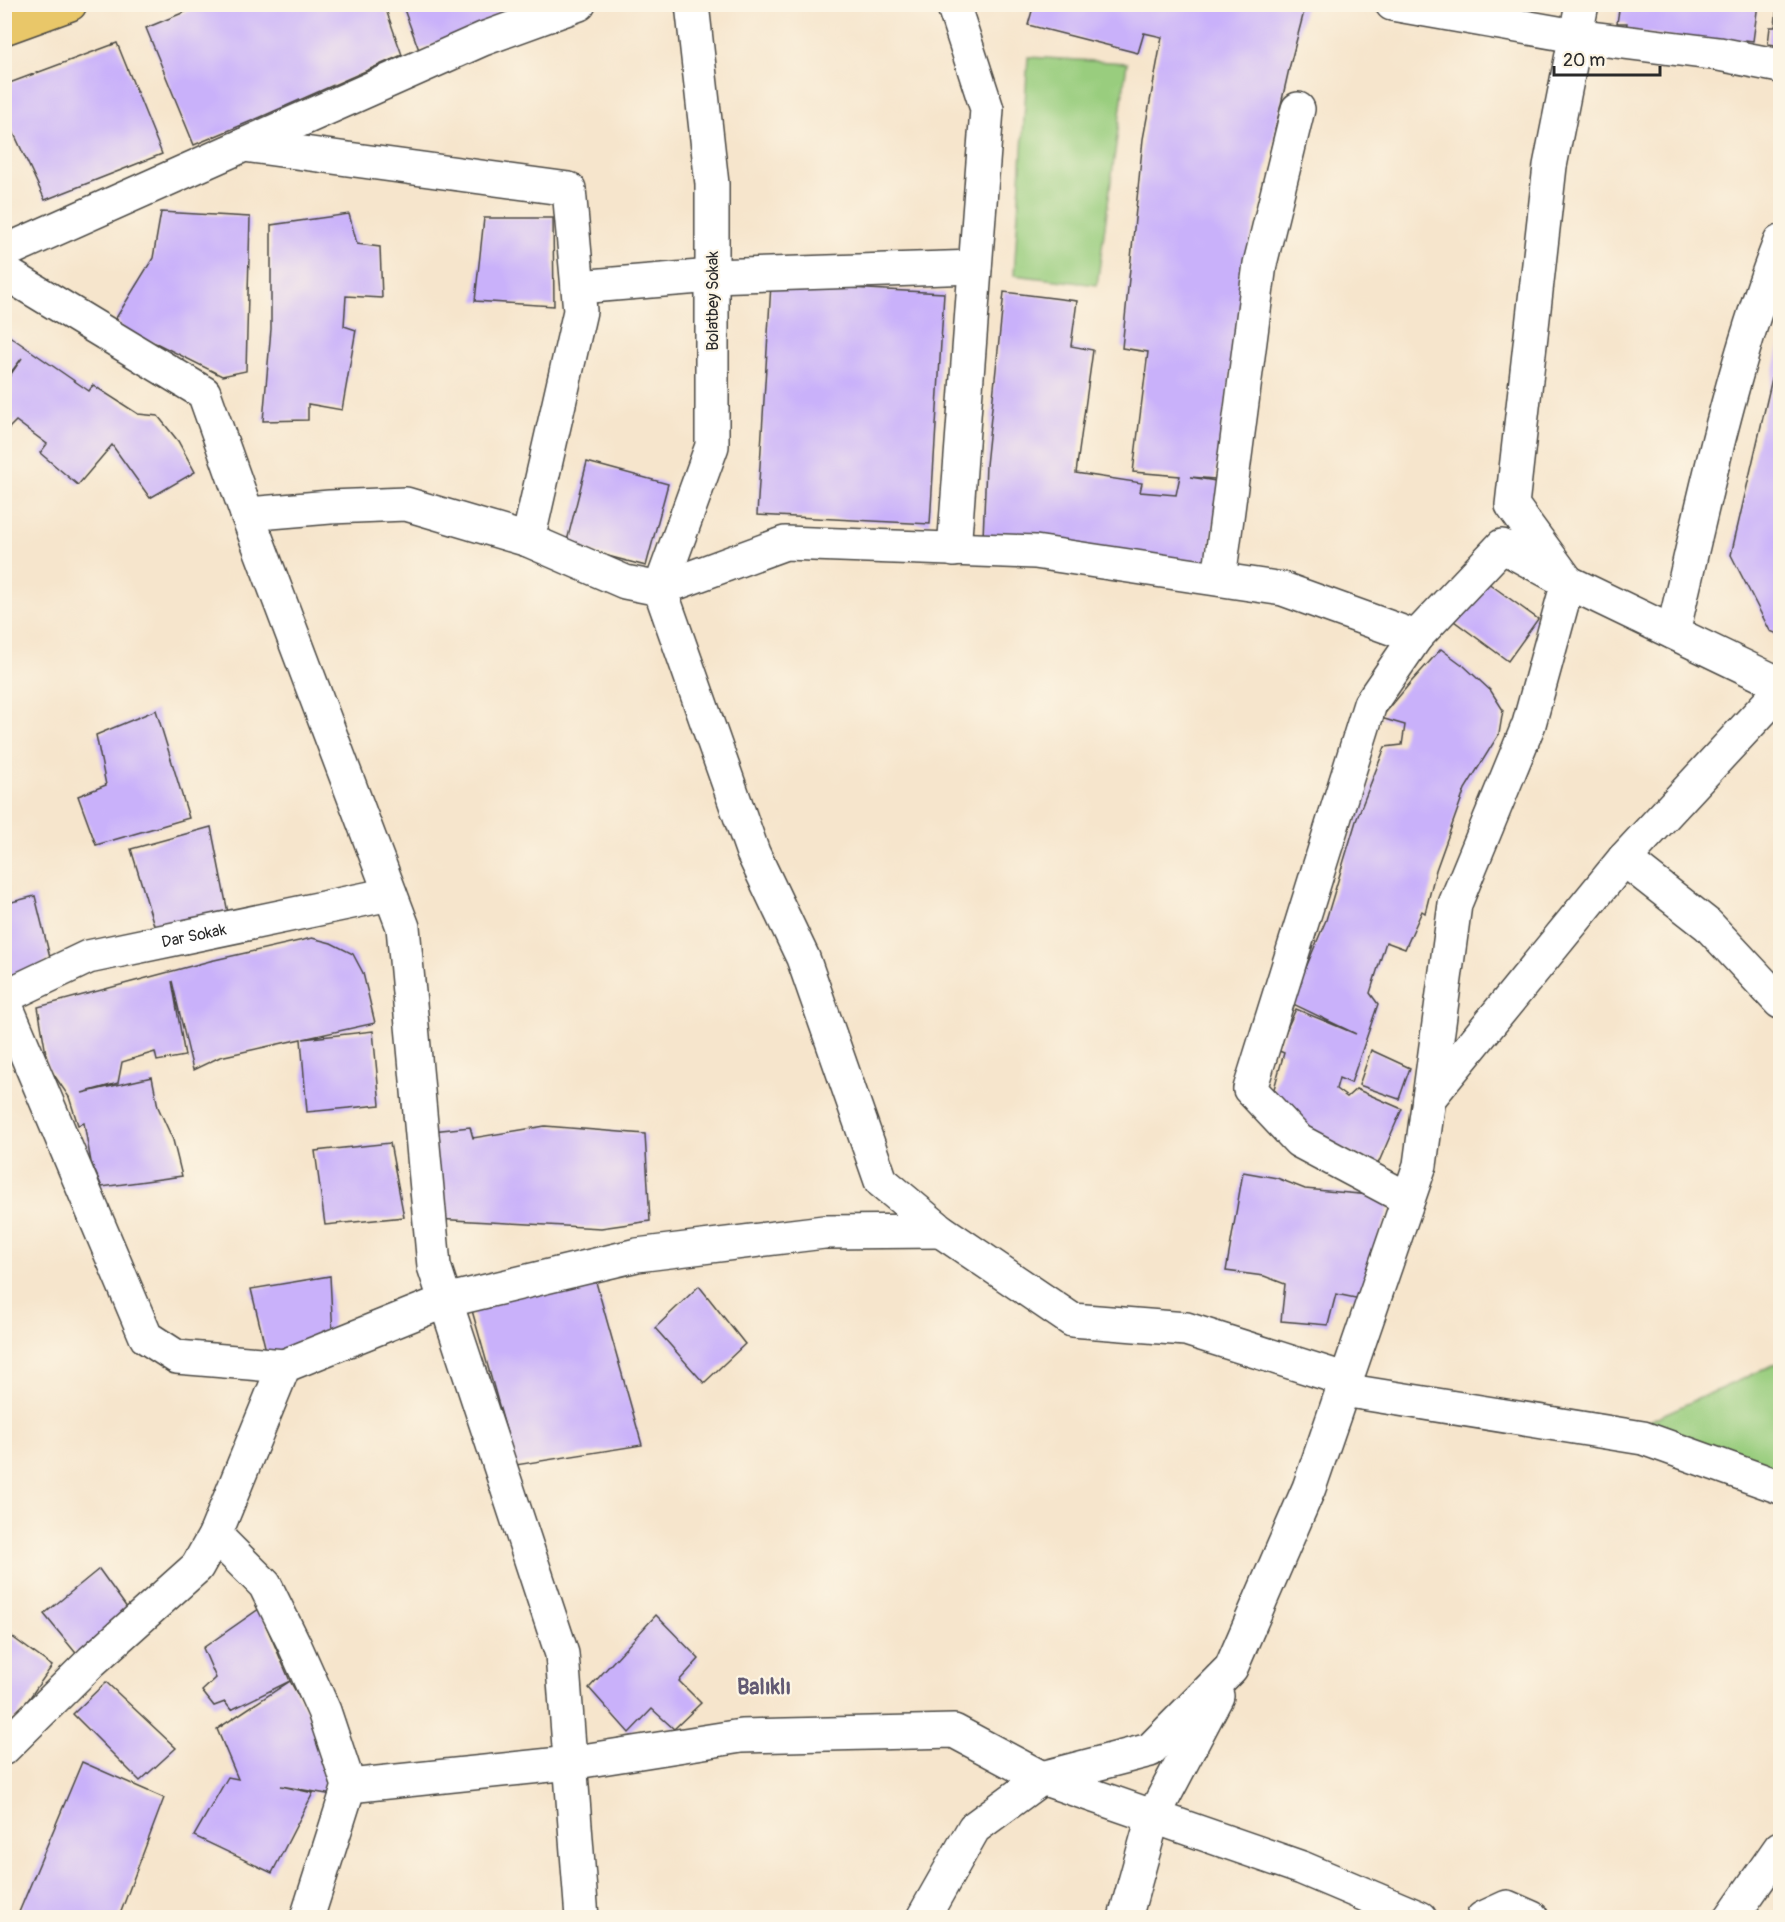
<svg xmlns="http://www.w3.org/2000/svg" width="1785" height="1922" font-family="Pangolin,sans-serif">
	<rect width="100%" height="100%" fill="#fcf5e5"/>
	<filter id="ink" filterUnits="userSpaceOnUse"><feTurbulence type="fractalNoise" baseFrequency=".0167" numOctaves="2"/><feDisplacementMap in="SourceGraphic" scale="12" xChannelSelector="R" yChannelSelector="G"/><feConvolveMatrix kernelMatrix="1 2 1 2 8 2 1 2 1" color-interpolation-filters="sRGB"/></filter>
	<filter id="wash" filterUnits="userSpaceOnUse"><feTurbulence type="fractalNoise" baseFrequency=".008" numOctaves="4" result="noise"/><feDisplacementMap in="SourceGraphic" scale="24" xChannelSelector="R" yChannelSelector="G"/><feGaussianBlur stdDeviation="1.35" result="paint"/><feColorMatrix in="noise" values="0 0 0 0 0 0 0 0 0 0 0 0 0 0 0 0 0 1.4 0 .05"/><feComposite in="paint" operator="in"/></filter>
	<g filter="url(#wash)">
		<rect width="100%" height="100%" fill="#f6e5cc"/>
		<!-- green -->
		<g fill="#99cd7e" stroke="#627c54" stroke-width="1.5">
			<polygon points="1028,57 1127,63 1097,285 1014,275"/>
			<polygon points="1780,1362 1780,1483 1642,1424"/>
		</g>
		<g id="blocks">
			<!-- building -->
			<g fill="#c9b1fa">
				<polygon points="204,4 384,4 402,55 261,117 194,145 146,28"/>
				<polygon points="402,4 538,4 419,50"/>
				<polygon points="1034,4 1306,4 1289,69 1251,237 1215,479 1190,477 1222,482 1207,562 983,538 986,465 1004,292 1077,301 1071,346 1093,350 1076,473 1142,483 1140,492 1176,495 1180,476 1133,472 1148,352 1122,348 1143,139 1162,37 1144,33 1138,53 1028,25"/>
				<polygon points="1620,4 1758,4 1753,41 1746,40 1744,47 1626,30 1627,23 1617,23"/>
				<polygon points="1777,5 1780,5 1780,53 1774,52 1775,45 1768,44 1770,27 1775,27"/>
				<polygon points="117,43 162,154 45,200 4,112 4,85"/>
				<polygon points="161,212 250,217 246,371 222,376 158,344 127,335 116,318 153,258"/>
				<polygon points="349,214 357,244 380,247 382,298 346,296 344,326 356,330 342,410 308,404 308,420 263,421 271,329 271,225"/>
				<polygon points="484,218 553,218 554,306 475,301"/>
				<polygon points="771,284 944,293 930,524 757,515"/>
				<polygon points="5,333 89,391 93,385 138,414 158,416 178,441 195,472 150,498 112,445 78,485 40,453 47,444 16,421 4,433 4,384 22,358 5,380"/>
				<polygon points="1780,344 1780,635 1770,631 1731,555"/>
				<polygon points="587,462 668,484 646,566 566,545"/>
				<polygon points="1484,580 1538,619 1508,661 1454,621"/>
				<polygon points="1441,649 1464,666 1491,691 1503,710 1499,734 1465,789 1436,870 1425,913 1422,911 1405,949 1386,942 1370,993 1378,1004 1351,1083 1339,1078 1336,1089 1347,1097 1356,1089 1402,1109 1378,1164 1315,1138 1270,1103 1284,1053 1277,1050 1296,1009 1356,1034 1291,1003 1326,920 1356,821 1385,747 1402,745 1405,725 1381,718 1411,682"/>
				<polygon points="156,710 189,818 96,845 78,796 106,785 96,735"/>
				<polygon points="211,827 229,918 157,935 131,849"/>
				<polygon points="35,896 50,957 37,971 4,976 4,904"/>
				<polygon points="312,938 331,943 353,954 363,973 375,1023 303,1039 373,1031 380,1105 307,1112 301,1039 220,1057 193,1070 172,981 185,1056 157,1061 155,1052 122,1062 118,1083 82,1093 152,1077 158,1107 173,1140 182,1176 102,1187 91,1162 84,1123 78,1125 69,1097 48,1066 38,1007 210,961"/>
				<polygon points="1371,1050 1410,1068 1399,1099 1359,1085"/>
				<polygon points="545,1126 645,1134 650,1221 601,1228 435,1219 432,1131 470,1127 473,1138"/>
				<polygon points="390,1143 404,1217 325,1225 315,1151"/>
				<polygon points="1243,1172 1277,1178 1305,1189 1392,1197 1360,1299 1336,1294 1328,1325 1281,1321 1285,1284 1264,1276 1226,1271"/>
				<polygon points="594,1275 642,1445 516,1465 471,1307"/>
				<polygon points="330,1276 333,1337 268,1359 251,1289"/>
				<polygon points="699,1286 745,1344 704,1383 655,1328"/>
				<polygon points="99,1569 130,1612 79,1657 44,1614"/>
				<polygon points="259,1609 290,1681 231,1710 225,1702 214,1706 202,1691 216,1678 203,1648"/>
				<polygon points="656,1615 699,1659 679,1681 701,1703 674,1729 652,1709 629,1733 589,1688"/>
				<polygon points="4,1631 52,1666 14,1720 4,1714"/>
				<polygon points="290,1681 319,1734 333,1795 281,1786 313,1793 272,1873 194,1836 228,1777 238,1779 217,1729"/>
				<polygon points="106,1682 176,1748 140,1781 73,1714"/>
				<polygon points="82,1762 164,1798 119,1917 17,1917"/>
			</g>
		</g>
	</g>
	<g filter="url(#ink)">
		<use href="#blocks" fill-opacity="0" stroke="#494743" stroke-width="1.5"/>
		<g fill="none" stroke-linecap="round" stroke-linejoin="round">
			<defs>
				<g id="minor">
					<polyline points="953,4 987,109 954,550"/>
					<polyline points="1392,4 1575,36 1719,54 1780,66"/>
					<polyline points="244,145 483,39 579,4"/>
					<polyline points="4,252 244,145 569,189 580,311 528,540"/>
					<polyline points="4,272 204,393 247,514 403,927 434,1266 562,1654 582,1918"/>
					<polyline points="578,287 712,276 975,267"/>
					<polyline points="247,514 330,507 406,504 528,540 625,582 660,589 753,853 803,958 881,1181 941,1231 1072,1320 1186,1329 1347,1380"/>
					<polyline points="1219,579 1260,264 1298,109"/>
					<polyline points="660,589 785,543 1035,552 1283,589 1416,637 1502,546 1568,582 1780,684"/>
					<polyline points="660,589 712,446 712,184 692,4"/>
					<path d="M1673,632c31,-131 58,-264 107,-390"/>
					<polyline points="1624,859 1708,925 1780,1002"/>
					<path id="s1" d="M4,997l84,-40 302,-63"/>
					<polyline points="4,1001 146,1337 177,1357 284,1366"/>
					<polyline points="1429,1098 1624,859 1780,691"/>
					<polyline points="1408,1199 1299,1141 1250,1089 1370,704 1416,637"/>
					<polyline points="1343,1390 1643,1438 1780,1487"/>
					<polyline points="215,1535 265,1585 295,1646 324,1711 349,1786 307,1918"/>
					<polyline points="4,1748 92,1661 197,1567 215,1535 284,1366 445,1301 637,1255 824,1232 941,1231"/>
					<polyline points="349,1786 570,1763 741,1736 954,1731 1042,1778 1302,1868 1420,1918"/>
					<polyline points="923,1918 974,1828 1042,1778 1150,1750 1231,1668 1309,1488 1420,1165 1455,904 1529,724 1568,582 1512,505 1550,166 1582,4"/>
					<polyline points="1125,1918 1153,1817 1217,1696"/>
					<polyline points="1483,1918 1507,1907 1532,1918"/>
					<polyline points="1731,1918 1780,1848"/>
				</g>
				<polyline id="major" points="4,28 70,4"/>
			</defs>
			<!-- minor casing -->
			<use href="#minor" stroke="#494743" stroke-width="36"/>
			<!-- major casing -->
			<use href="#major" stroke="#494743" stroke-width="36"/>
			<!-- minor -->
			<use href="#minor" stroke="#fff" stroke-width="33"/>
			<!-- major -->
			<use href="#major" stroke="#e9c769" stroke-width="33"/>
		</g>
	</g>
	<g text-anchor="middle" stroke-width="4.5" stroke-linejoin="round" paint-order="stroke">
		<!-- street labels -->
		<g font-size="16" fill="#2b2b2b" stroke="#fcf5e5">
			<text transform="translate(712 301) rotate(-90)" y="6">Bolatbey Sokak</text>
			<text dy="6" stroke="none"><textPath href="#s1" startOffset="201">Dar Sokak</textPath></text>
		</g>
		<!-- district labels -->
		<g font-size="22" font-weight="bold" fill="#625a73" stroke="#fcf5e5">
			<text x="764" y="1694">Balıklı</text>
		</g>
	</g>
	<!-- margin -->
	<rect width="1785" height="1922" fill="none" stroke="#fcf5e5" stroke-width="24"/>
	<!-- scale -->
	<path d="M1554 66v9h106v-9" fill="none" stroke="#2b2b2b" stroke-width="3"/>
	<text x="1563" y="66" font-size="18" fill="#2b2b2b" stroke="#fcf5e5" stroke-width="4.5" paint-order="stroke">20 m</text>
</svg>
